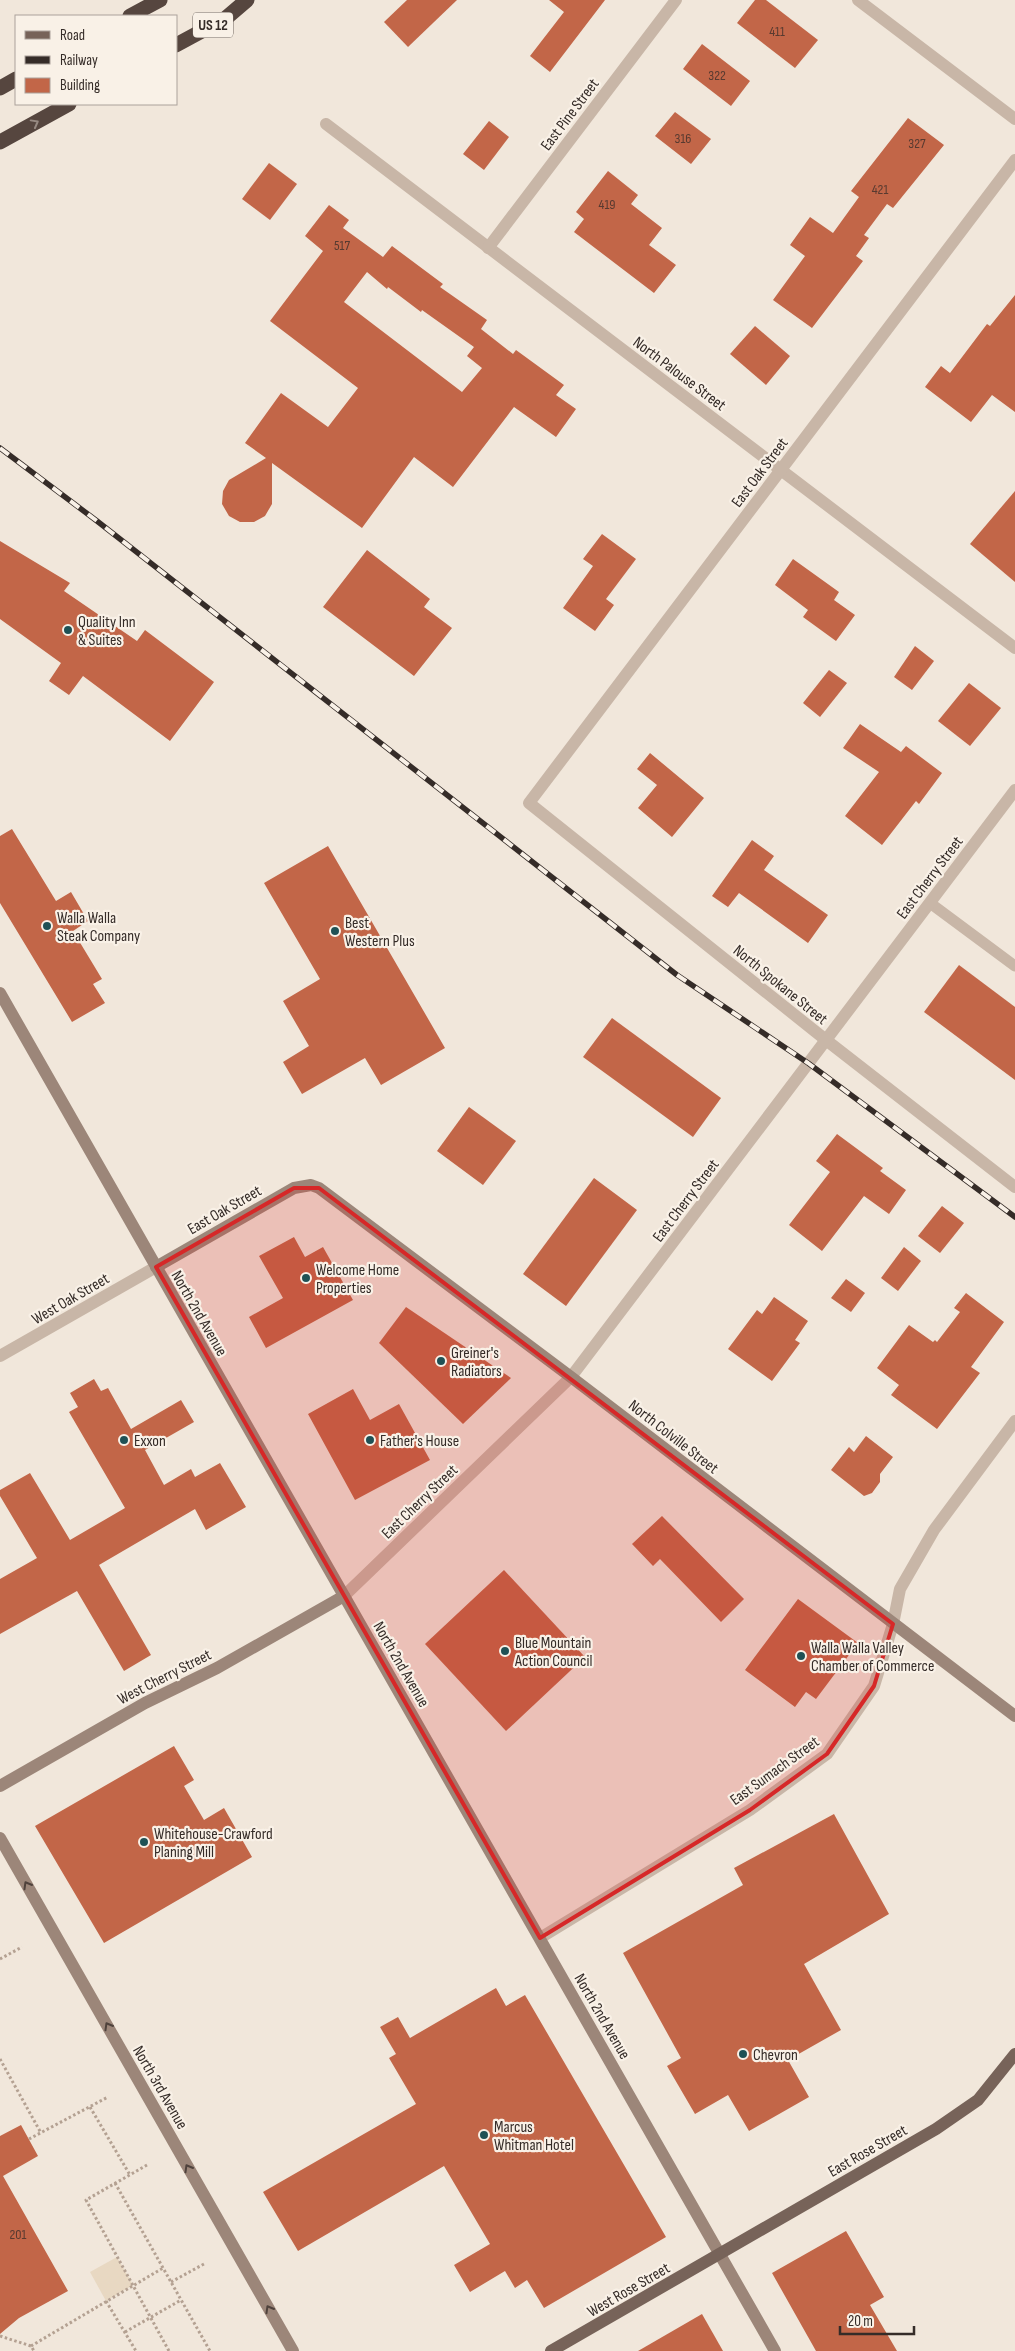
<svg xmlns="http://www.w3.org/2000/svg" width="1015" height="2351" font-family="'Sofia Sans Condensed',sans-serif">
	<rect width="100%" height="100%" fill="#f1e7db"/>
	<!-- plaza -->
	<polygon fill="#e8d8c2" points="117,2257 133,2285 106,2301 90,2272"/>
	<!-- building -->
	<g fill="#c26648" fill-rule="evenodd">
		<polygon points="407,0 457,0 408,47 384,22"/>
		<polygon points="549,0 605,0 550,72 530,56 564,12"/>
		<polygon points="755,0 766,0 818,40 795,68 737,23"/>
		<polygon points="702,44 750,81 731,106 683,69"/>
		<polygon points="675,112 711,139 691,164 655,136"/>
		<polygon points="908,118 944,145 893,208 887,204 864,235 869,238 856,256 863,261 812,328 773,300 805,256 790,245 810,217 833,233 859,197 851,191"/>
		<polygon points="489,121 509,137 484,170 463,154"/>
		<polygon points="269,163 297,184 270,220 242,199"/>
		<polygon points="608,171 638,195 631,204 662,228 649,245 676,265 654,293 574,232 584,219 576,212"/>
		<path d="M329,205l20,15 -6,8 40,29 9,-11 51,38 -3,3 47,33 -6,9 32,25 3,-4 48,35 -8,10 20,14 -20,28 -42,-30 -61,80 -39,-30 -52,71 -90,-65v41l-7,12 -11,6h-14l-11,-6 -7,-12 1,-13 6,-11 37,-22 -21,-15 36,-50 47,34 30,-39 -88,-67 53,-70 -18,-15zM367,272l20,17 1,-2 33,25 1,-2 52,37 -7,9 15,12 -20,24 -118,-90z"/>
		<polygon points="1015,295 1015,412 992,395 971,422 925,387 941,366 950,373 987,324 990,326"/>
		<polygon points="755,326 790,356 766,385 730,354"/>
		<polygon points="1015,491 1015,582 970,544"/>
		<polygon points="602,534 636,559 606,599 614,605 595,631 563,608 593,566 583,559"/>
		<polygon points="0,541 70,583 64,591 137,641 145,630 214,682 170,741 83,676 69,695 49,681 61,663 0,619"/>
		<polygon points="367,550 430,599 424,607 452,628 414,676 323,607"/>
		<polygon points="793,559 839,592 834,600 855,615 836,641 803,617 808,610 775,585"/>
		<polygon points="915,646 934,661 912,690 894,677"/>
		<polygon points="829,670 847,683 820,717 803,703"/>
		<polygon points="969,683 1001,708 970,746 938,721"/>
		<polygon points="860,724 901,752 906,746 942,773 919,804 916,801 882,845 845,816 879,772 843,748"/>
		<polygon points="650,753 704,798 672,837 638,808 657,785 637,769"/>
		<polygon points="12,829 56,901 71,892 88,921 73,931 102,979 93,984 105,1003 72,1022 0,903 0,836"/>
		<polygon points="752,840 774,856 764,870 828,915 808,943 739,893 728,907 712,896"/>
		<polygon points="328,846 445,1048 381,1085 365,1058 302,1094 283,1062 309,1046 283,1001 320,979 264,883"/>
		<polygon points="959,965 1015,1007 1015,1080 924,1012"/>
		<polygon points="612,1018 721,1098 693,1137 583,1057"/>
		<polygon points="469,1107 516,1141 483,1185 437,1151"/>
		<polygon points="837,1134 883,1168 880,1171 906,1190 889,1214 864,1196 822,1251 789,1225 830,1172 816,1161"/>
		<polygon points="594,1178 637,1210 566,1306 523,1274"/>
		<polygon points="942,1206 964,1223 940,1253 918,1236"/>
		<polygon points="294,1237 305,1257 323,1247 353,1300 266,1348 249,1317 283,1298 259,1256"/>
		<polygon points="904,1247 921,1261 898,1291 881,1278"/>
		<polygon points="846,1279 865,1293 851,1312 831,1298"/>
		<polygon points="966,1293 1004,1322 971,1367 980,1373 937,1429 891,1395 899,1385 877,1368 909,1325 933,1342 935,1340 937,1342 960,1312 954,1308"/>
		<polygon points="774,1297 808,1321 795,1340 800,1343 772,1381 728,1349 757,1310 762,1314"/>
		<polygon points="406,1307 511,1378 463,1424 379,1343"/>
		<polygon points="94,1379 101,1391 108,1388 131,1429 181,1400 194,1422 145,1450 164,1485 191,1469 195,1477 220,1463 246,1507 206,1530 195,1509 99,1565 151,1655 124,1671 77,1591 0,1634 0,1579 37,1558 0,1496 0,1490 30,1473 70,1540 125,1508 69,1412 78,1407 70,1393"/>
		<polygon points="353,1389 370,1420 399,1404 430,1460 355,1500 308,1414"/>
		<polygon points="866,1436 893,1457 880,1474 880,1482 872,1493 864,1496 831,1470 849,1447 854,1452"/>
		<polygon points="662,1516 744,1599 721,1622 660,1559 653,1566 632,1544"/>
		<polygon points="504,1570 585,1657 506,1731 425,1644"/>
		<polygon points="798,1599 858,1643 816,1699 806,1692 795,1707 745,1670"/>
		<polygon points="174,1746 194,1780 184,1786 204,1820 224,1808 252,1857 104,1943 35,1826"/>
		<polygon points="834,1814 889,1914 804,1964 841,2030 788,2060 809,2097 749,2131 728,2095 695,2114 667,2066 681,2058 623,1953 743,1885 734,1868"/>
		<polygon points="496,1988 506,2006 525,1995 666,2237 544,2308 527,2280 515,2288 505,2271 470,2292 454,2265 490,2244 444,2166 298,2251 263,2192 416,2104 389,2058 396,2054 380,2027 398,2017 410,2038"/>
		<polygon points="21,2125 38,2156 3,2176 68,2291 19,2318 0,2334 0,2136"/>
		<polygon points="846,2231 884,2297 870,2305 897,2351 816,2351 772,2273"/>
		<polygon points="702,2314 723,2351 638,2351"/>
	</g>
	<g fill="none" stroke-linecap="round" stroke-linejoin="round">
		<!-- path -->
		<g stroke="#b4a192" stroke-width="3" stroke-dasharray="2.5 2.5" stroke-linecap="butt">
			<polyline points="0,1959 22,1947"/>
			<polyline points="0,2059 41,2133"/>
			<polyline points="90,2107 130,2175"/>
			<polyline points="29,2139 108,2097"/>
			<polyline points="147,2165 86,2200 169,2351"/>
			<polyline points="115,2183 210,2351"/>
			<polyline points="171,2282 204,2264"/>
			<polyline points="106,2301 136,2351"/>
			<polyline points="125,2332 181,2300"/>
			<polyline points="0,2336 31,2346 34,2351"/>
			<polyline points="31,2346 163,2268"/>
		</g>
		<!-- lane -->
		<polyline stroke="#c8b6a7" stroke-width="11" points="930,903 1015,966"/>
		<!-- street -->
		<g stroke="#c8b6a7" stroke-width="12">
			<polyline points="858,0 1015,119"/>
			<polyline points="326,124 1015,648"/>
			<polyline points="1015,160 529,803 826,1040 1015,1187"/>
			<polyline points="488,248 676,0"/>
			<polyline points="0,1356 156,1267"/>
			<polyline points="344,1596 571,1377 1015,790"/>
			<polyline points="540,1938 750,1810 827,1754 874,1686 893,1624 900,1589 934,1530 1015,1421"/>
		</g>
		<!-- secondary -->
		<g stroke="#9c8679" stroke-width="12">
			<polyline points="0,993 775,2351"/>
			<polyline points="156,1267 294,1188 311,1185 319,1188 571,1377 1015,1716"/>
			<polyline points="0,1786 145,1703 217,1668 344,1596"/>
			<polyline points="0,1838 293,2351"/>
		</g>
		<!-- primary -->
		<polyline stroke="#776359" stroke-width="12" points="551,2351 936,2129 978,2100 1015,2054"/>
		<!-- highway -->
		<g stroke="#56463f" stroke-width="15">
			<polyline points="130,16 160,0"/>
			<polyline points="176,45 226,18 247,0"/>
			<polyline points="0,88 16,79"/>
			<polyline points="0,142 69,104"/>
		</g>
		<defs>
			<polyline id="rail" points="0,448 97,521 677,975 808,1063 1015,1217"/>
		</defs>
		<!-- rail casing -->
		<use href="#rail" stroke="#352c28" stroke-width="5.5"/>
		<!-- rail -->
		<use href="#rail" stroke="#f9f1e7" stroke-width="4" stroke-dasharray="11" stroke-linecap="butt"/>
	</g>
	<!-- one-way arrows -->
	<defs><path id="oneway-chevron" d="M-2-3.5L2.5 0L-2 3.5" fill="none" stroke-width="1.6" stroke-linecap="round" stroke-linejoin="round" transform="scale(1.25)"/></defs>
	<use stroke="#978a82" href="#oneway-chevron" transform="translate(35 123) rotate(-29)"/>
	<g stroke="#4f423c">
		<use href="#oneway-chevron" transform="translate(27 1885) rotate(-120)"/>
		<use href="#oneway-chevron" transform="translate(108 2026) rotate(-120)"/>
		<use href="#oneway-chevron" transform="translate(188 2168) rotate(-120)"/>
		<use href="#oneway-chevron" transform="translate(269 2309) rotate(-120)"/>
	</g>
	<!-- marked area -->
	<path fill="#d62828" fill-opacity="0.2" stroke="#d62828" stroke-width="4" stroke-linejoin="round" d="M294,1188h25l574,436 -19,62 -47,68 -77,56 -210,128 -384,-671z"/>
	<!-- markers -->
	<g fill="#1f5155" stroke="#f9f1e7" stroke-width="2">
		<circle cx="68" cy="630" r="5"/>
		<circle cx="47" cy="926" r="5"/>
		<circle cx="335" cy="931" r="5"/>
		<circle cx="306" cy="1278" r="5"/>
		<circle cx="441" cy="1361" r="5"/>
		<circle cx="124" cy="1440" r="5"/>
		<circle cx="370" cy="1440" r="5"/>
		<circle cx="505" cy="1651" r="5"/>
		<circle cx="801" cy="1656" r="5"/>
		<circle cx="144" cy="1842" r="5"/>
		<circle cx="743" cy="2054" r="5"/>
		<circle cx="484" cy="2135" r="5"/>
	</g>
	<g text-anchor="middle" stroke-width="4.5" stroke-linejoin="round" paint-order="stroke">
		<!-- number labels -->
		<g font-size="14" fill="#583a30">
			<text x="777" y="36">411</text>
			<text x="717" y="80">322</text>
			<text x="683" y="143">316</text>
			<text x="917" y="148">327</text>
			<text x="880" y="194">421</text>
			<text x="607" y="209">419</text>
			<text x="342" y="250">517</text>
			<text x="18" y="2239">201</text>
		</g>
		<!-- shield labels -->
		<rect fill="#f9f1e7" stroke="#706761" stroke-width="1" x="193" y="12.5" width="40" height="25" rx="4"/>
		<g font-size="15" font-weight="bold" fill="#352c28">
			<text x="213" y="30">US 12</text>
		</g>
		<!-- street labels -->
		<g font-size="16" fill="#352c28" stroke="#f9f1e7">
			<text transform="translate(569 114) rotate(-53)" y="6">East Pine Street</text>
			<text transform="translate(680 373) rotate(37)" y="6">North Palouse Street</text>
			<text transform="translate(759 472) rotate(-53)" y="6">East Oak Street</text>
			<text transform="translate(929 877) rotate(-53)" y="6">East Cherry Street</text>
			<text transform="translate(781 984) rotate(39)" y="6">North Spokane Street</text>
			<text transform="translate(685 1200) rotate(-53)" y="6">East Cherry Street</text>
			<text transform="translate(224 1209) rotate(-30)" y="6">East Oak Street</text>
			<text transform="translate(70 1298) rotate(-30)" y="6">West Oak Street</text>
			<text transform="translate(200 1313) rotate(60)" y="6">North 2nd Avenue</text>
			<text transform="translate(674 1436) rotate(38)" y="6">North Colville Street</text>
			<text transform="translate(419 1501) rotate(-44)" y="6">East Cherry Street</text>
			<text transform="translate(402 1664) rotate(60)" y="6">North 2nd Avenue</text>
			<text transform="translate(164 1676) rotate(-27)" y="6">West Cherry Street</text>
			<text transform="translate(774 1770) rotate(-36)" y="6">East Sumach Street</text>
			<text transform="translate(603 2016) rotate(60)" y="6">North 2nd Avenue</text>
			<text transform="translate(161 2087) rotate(60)" y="6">North 3rd Avenue</text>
			<text transform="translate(867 2150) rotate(-30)" y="6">East Rose Street</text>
			<text transform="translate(628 2289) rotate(-30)" y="6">West Rose Street</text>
		</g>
		<!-- poi labels -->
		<g font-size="16" fill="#352c28" stroke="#f9f1e7" text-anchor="start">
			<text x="78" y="627">Quality Inn<tspan x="78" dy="18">&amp; Suites</tspan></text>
			<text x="57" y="923">Walla Walla<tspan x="57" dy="18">Steak Company</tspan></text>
			<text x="345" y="928">Best<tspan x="345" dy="18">Western Plus</tspan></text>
			<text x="316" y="1275">Welcome Home<tspan x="316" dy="18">Properties</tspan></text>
			<text x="451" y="1358">Greiner's<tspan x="451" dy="18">Radiators</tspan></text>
			<text x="134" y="1446">Exxon</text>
			<text x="380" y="1446">Father's House</text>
			<text x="515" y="1648">Blue Mountain<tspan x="515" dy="18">Action Council</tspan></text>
			<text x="811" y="1653">Walla Walla Valley<tspan x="811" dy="18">Chamber of Commerce</tspan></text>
			<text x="154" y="1839">Whitehouse-Crawford<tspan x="154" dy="18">Planing Mill</tspan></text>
			<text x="753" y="2060">Chevron</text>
			<text x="494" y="2132">Marcus<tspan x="494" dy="18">Whitman Hotel</tspan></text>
		</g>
	</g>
	<!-- legend -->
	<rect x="15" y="15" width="162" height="90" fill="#f9f1e7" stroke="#aba29b"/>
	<rect x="25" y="31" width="25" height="8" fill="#776359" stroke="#aba29b"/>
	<text x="60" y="40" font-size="15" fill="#352c28">Road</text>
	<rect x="25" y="56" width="25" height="8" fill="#352c28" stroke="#aba29b"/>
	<text x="60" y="65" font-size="15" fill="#352c28">Railway</text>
	<rect x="25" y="78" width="25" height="15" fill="#c26648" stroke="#aba29b"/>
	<text x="60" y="90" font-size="15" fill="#352c28">Building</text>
	<!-- scale -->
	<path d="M840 2326v8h74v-8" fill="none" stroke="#352c28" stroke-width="2.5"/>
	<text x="848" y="2326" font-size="15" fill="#352c28" stroke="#f9f1e7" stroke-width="4" paint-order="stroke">20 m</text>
</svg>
